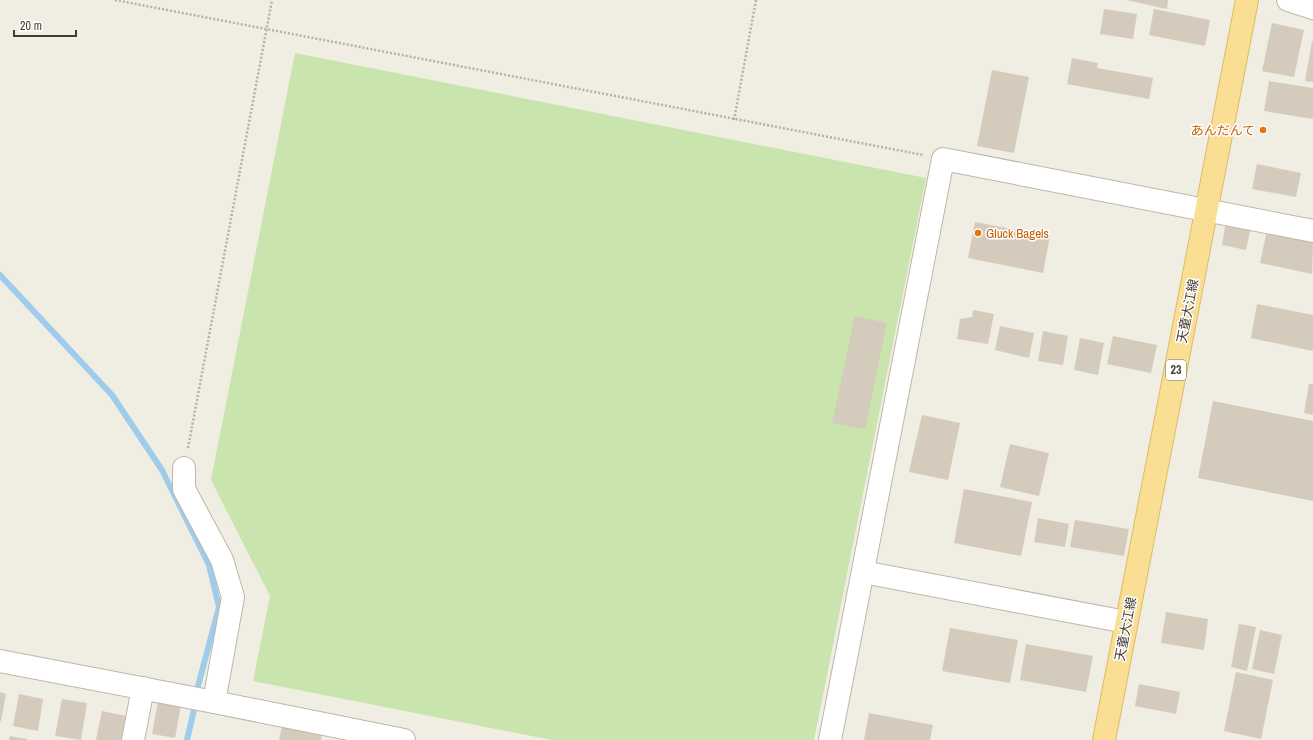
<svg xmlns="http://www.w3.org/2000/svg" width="1313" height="740" font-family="'Archivo Narrow','Noto Sans JP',sans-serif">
	<rect width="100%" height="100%" fill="#f0ede3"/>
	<!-- green -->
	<polygon fill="#cae4ad" points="295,53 926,178 814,740 552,740 253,681 270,596 211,480"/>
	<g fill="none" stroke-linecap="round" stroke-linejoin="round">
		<!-- stream -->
		<g stroke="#a0ccec" stroke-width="6">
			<polyline points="0,275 112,395 162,470 209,565 219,607 198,686"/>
			<polyline points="187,740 194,710"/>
		</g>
	</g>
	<!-- building -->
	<g fill="#d4cbbc">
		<polygon points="1126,0 1168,0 1167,9"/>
		<polygon points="1104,9 1137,14 1133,39 1100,34"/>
		<polygon points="1154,9 1210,20 1205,46 1149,35"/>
		<polygon points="1272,23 1304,30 1294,77 1262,71"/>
		<polygon points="1312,41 1313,41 1313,82 1305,81"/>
		<polygon points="1072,58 1098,63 1097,68 1153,78 1149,99 1067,84"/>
		<polygon points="992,70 1029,77 1014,153 977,146"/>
		<polygon points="1269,81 1313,88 1313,119 1264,111"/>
		<polygon points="1257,164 1301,173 1296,197 1252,189"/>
		<polygon points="1226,221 1251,226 1246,250 1222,245"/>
		<polygon points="975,222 1050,236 1043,273 968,258"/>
		<polygon points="1267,230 1313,240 1312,274 1260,263"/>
		<polygon points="1257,304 1313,315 1313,351 1251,338"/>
		<polygon points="973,310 994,314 988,344 957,339 960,319 972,317"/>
		<polygon points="855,316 887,323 865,429 832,423"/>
		<polygon points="1000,326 1034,333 1029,358 995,350"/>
		<polygon points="1043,331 1068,336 1063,365 1038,361"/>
		<polygon points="1113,336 1157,345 1151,373 1107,364"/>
		<polygon points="1080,338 1104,343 1098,375 1074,370"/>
		<polygon points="1309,384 1313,384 1313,415 1304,413"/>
		<polygon points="1213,401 1313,421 1313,501 1198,478"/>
		<polygon points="922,415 960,423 948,480 909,472"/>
		<polygon points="1010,444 1049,453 1039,496 1000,487"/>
		<polygon points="964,489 1032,502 1021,556 954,543"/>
		<polygon points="1038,518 1069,524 1065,547 1034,542"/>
		<polygon points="1075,520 1129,529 1124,556 1070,547"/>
		<polygon points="1166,612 1208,619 1204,650 1161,643"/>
		<polygon points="1239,624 1256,627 1247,671 1231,667"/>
		<polygon points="950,628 1018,640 1010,683 942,671"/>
		<polygon points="1260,630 1282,635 1274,674 1252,669"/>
		<polygon points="1026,644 1093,656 1086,692 1020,680"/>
		<polygon points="1236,672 1273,680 1261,739 1224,731"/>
		<polygon points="1139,684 1180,692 1176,714 1135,706"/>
		<polygon points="0,692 6,694 1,721 0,721"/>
		<polygon points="19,694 43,699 38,731 13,726"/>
		<polygon points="62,699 87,703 81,740 55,736"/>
		<polygon points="158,701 181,705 175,738 152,734"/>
		<polygon points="102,711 126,716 121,740 96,740"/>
		<polygon points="869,713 933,725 930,740 864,740"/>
		<polygon points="282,726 322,735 321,740 279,740"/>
		<polygon points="10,736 27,739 27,740 9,740"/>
	</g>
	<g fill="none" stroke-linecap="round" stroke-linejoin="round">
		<defs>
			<g id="minor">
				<polyline points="1288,0 1313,8"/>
				<polyline points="184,468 184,489 222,560 233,597 214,702 404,740"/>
				<polyline points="863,572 1126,622"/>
				<polyline points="0,661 214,702"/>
				<polyline points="133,740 143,688"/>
				<polyline points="830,740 943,159 1313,231"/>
			</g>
			<polyline id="major" points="1104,740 1247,0"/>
		</defs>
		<!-- minor casing -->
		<use href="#minor" stroke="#beb7a9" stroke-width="24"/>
		<!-- major casing -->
		<use href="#major" stroke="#ddbb64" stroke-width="24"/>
		<!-- path -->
		<g stroke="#bcb098" stroke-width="2.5" stroke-dasharray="2 2" stroke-linecap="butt">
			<polyline points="115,0 923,155"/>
			<polyline points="734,120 756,0"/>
			<polyline points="188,448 272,0"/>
		</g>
		<!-- minor -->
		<use href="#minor" stroke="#fff" stroke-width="22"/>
		<!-- major -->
		<use href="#major" stroke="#f9de93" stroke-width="22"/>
	</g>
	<!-- markers -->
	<g fill="#e8710a" stroke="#fff" stroke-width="1.5">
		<circle cx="1263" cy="130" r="4"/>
		<circle cx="978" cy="233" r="4"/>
	</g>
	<g text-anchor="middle" stroke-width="3" stroke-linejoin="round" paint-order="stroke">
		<!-- shield labels -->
		<rect fill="#fff" stroke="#7b7670" stroke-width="1" x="1166" y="360" width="20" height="20" rx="3"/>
		<g font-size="12" font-weight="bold" fill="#423c33">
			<text x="1176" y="374">23</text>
		</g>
		<!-- food labels -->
		<g font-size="13" fill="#c56008" stroke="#fff" text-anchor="end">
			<text x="1255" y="135">あんだんて</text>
			<text x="986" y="238" text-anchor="start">Gluck Bagels</text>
		</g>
		<!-- street labels -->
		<g font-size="13" fill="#423c33" stroke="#fff">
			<text transform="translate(1187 311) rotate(-79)" y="5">天童大江線</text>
			<text transform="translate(1125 629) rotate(-79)" y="5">天童大江線</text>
		</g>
	</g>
	<!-- scale -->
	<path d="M14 30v6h62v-6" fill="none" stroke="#423c33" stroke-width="2"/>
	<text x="20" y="30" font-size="12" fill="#423c33" stroke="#ffffff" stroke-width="3" paint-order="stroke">20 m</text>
</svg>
